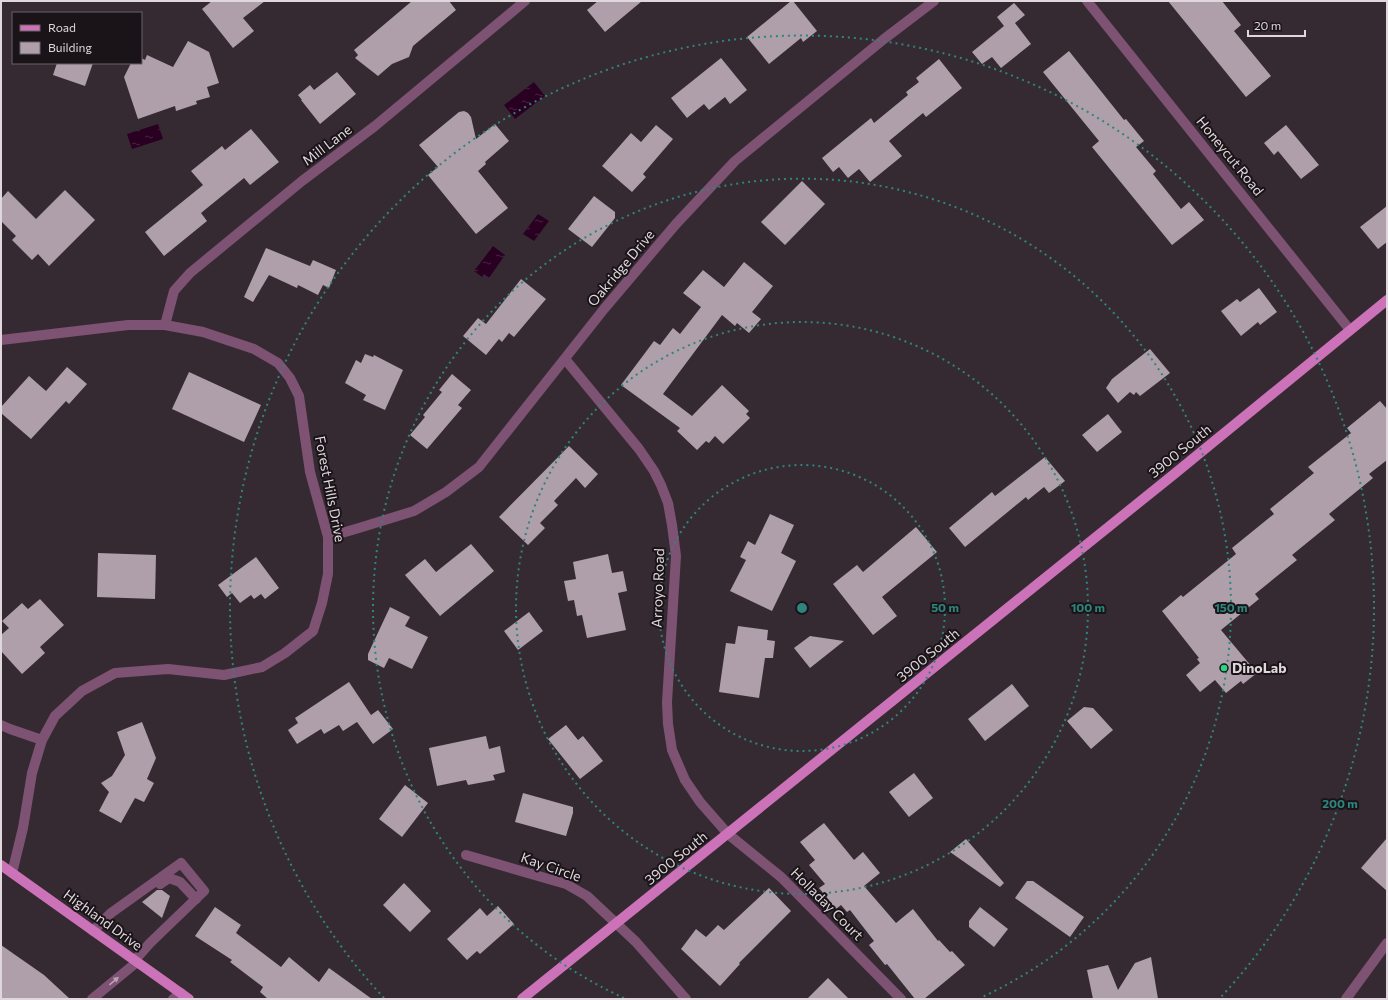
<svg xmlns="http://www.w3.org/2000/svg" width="1388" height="1000" font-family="Commissioner,sans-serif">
	<defs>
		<pattern id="water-ripples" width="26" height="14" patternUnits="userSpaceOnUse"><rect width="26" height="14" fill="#290022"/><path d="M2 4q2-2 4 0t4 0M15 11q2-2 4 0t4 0" fill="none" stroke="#482442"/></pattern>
	</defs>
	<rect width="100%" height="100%" fill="#362a32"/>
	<!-- water -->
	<g fill="url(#water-ripples)">
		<polygon points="534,82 545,96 515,119 504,105"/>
		<polygon points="158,124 163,139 132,149 127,134"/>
		<polygon points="538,214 549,221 534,241 523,234"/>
		<polygon points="493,246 505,255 489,278 484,274 482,277 474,271"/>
	</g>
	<!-- building -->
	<g fill="#ae9faa">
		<polygon points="212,1 265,1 243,18 254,31 233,48 202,9"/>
		<polygon points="412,1 449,1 456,10 413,46 409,57 392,64 378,76 355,58 358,55 354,50"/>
		<polygon points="598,1 642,1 605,32 587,10"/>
		<polygon points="791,1 793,1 817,31 803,42 801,38 769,64 747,37"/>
		<polygon points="1168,1 1222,1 1241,25 1234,31 1271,76 1246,97"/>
		<polygon points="1014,3 1025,15 1015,23 1031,44 1001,68 992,57 982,64 972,52 1004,26 997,17"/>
		<polygon points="188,41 209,52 219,83 207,87 210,97 196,101 197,104 176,111 175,106 138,119 124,77 131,63 141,63 141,58 145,60 147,55 173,67"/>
		<polygon points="1069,51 1124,120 1126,119 1144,141 1136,147 1156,171 1153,174 1181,209 1189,202 1204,220 1172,245 1092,147 1099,141 1043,72"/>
		<polygon points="721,58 747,90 730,104 725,97 709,110 704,104 687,118 671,98"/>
		<polygon points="939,59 962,88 926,117 923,113 889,141 902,156 870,182 859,169 848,178 839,167 833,172 822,158 871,118 874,123 908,95 906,92 919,82 916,78"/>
		<polygon points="57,63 93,63 85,86 53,75"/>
		<polygon points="337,72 356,94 320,124 301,100 302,100 298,95 310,85 314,90"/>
		<polygon points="464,111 468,113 471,117 476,139 495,124 509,141 485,162 486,164 478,171 508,208 476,234 428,175 438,167 419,145 459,112"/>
		<polygon points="656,125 673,139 643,174 646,177 632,192 602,166 631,133 641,142"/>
		<polygon points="1286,125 1319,165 1301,179 1278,151 1274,155 1264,143"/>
		<polygon points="251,129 279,162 250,185 244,178 201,213 207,221 164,256 145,232 203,185 191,171 222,146 225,150"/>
		<polygon points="802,181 825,204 785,245 761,222"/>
		<polygon points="65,190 95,220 49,266 38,254 32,260 12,240 16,236 1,221 1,199 8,191 36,219"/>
		<polygon points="594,196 615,212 615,218 592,247 568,229"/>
		<polygon points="1387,206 1387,242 1378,249 1360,227"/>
		<polygon points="266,248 310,266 313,260 336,270 329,288 323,285 318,295 298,285 297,288 269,275 253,302 244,297"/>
		<polygon points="744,262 773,286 752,312 761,319 749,333 737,323 735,326 722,315 663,394 692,416 722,385 749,411 746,414 750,418 723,444 715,436 709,443 706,441 697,450 677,431 680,428 621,385 654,341 660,345 673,328 680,334 701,307 683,293 703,270 724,287"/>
		<polygon points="521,279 546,299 514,337 509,333 502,342 499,339 486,355 463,336 478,318 486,324"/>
		<polygon points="1259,288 1277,312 1260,325 1258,322 1241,336 1221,311 1237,299 1240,302"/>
		<polygon points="1150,349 1170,373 1140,396 1136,392 1134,395 1130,392 1118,403 1106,388 1112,379"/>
		<polygon points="365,354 373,357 374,355 403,370 385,410 363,400 366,395 345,383 356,360 361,363"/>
		<polygon points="67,367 87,384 69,404 66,401 31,439 1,413 1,407 29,376 46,391"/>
		<polygon points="189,372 261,405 244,442 172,409"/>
		<polygon points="452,374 471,390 458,405 462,408 427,449 410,435 425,417 423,415 442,392 439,390"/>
		<polygon points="1380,401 1387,409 1387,460 1369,474 1373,478 1329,514 1335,520 1292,555 1297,560 1255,594 1259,599 1221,630 1257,673 1243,684 1241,681 1226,693 1215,680 1200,692 1186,675 1200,663 1197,659 1199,658 1162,611 1181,595 1183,597 1236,554 1232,548 1274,514 1270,509 1314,473 1308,467 1351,433 1347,428"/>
		<polygon points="1108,414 1122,432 1097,452 1082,435"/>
		<polygon points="569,446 598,474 585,488 576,478 554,501 558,505 540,523 545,528 528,545 499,517"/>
		<polygon points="1045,457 1065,481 1049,493 1044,487 1028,500 1026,497 965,547 949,528 992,492 995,496"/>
		<polygon points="770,514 794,525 781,553 796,561 772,611 730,591 746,560 740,557 748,541 755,545"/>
		<polygon points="916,527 937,552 882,597 897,616 873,635 833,584 857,565 863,572"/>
		<polygon points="471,544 494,571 440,616 405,575 425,559 436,572"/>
		<polygon points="98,553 156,555 155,599 97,597"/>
		<polygon points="608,554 612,573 623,571 627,591 618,593 626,630 587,638 582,615 577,616 574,600 568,601 564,581 576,579 573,562"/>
		<polygon points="256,557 279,588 265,599 261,594 254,599 251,595 240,603 232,593 227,597 218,585"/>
		<polygon points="40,599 64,625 40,647 45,653 22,674 1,651 1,635 9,628 2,621 22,603 28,609"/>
		<polygon points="390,607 410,617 405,626 428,637 412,669 389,658 384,668 368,660 368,654"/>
		<polygon points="529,612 543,631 518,650 504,631"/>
		<polygon points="738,626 768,630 767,640 775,641 773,658 765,658 759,698 719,692 726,643 735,644"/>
		<polygon points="810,636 844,641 810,668 794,648"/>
		<polygon points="349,682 371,715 378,710 393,729 373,744 357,722 343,731 339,725 324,734 321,729 297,744 288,730 298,723 295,718"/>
		<polygon points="1012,684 1029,706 985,741 968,719"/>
		<polygon points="1084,707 1093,708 1113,730 1091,749 1067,721"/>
		<polygon points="142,722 156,758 147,779 154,783 144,802 135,798 121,823 99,811 109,792 101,783 112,776 125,755 117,732"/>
		<polygon points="566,725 578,740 583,736 603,761 580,779 548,739"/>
		<polygon points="486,736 489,749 500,746 505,772 493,775 495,780 468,785 466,780 437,786 429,748"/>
		<polygon points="914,773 933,798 909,817 889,792"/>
		<polygon points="405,785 428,803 402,837 379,819"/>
		<polygon points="523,793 573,807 573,813 566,836 515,822"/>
		<polygon points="824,823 854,860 863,852 880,873 864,886 896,923 913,909 938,941 939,940 950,952 952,951 965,965 924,999 915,999 887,964 885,965 869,945 874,941 850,910 847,912 841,905 836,909 819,888 825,884 809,865 815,860 800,842"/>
		<polygon points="1387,838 1387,891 1361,868"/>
		<polygon points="966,839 1004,883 1000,887 950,852"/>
		<polygon points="1027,881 1033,881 1084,917 1070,937 1015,898"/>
		<polygon points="404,883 431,911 410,932 383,905"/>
		<polygon points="769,888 791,911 739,963 740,964 720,986 681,949 696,929 706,937 718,925 724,930"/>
		<polygon points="157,890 162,890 170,896 162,918 142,902"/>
		<polygon points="498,906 514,924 480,954 477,951 467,960 447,939 480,908 487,916"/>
		<polygon points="215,907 241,925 236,933 281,967 289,957 319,982 329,968 372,999 268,999 260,992 263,987 230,962 232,960 195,936"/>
		<polygon points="980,907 1008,929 994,947 969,927 969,921"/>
		<polygon points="1,945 44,975 70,999 1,999"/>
		<polygon points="1151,957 1158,999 1093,999 1087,970 1108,965 1118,990 1135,963"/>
		<polygon points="828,978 849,999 807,999"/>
	</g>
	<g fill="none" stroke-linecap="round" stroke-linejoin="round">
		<!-- minor -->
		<g stroke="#7e5273" stroke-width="10">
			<polyline points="1087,1 1350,330"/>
			<polyline points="165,325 174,291 190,273 302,181 375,126 525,1"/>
			<polyline points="1,340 128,325 165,325 203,332 254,349 278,363 290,378 299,396 310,472 328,537 328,574 322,603 313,631 285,653 262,667 224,675 168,669 115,673 82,691 55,716 42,740 32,773 23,828 12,873"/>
			<polyline points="565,359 639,449 654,471 661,485 668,503 672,525 676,556 667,702 668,724 672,750 685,780 700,802 728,834 781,877 901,999"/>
			<polyline points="328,537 359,528 414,511 446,492 479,467 604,309 676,224 735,161 884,39 934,1"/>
			<polyline points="1,725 10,729 42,740"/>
			<polyline points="466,855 566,884 587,896 636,942 686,999"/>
			<polyline points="160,884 169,878 180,882 196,899"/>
			<polyline points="93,931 111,913 181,863 204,891 150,943 135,960"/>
			<polyline points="92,999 137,962"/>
			<polyline points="173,999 181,993"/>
			<polyline points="1346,999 1387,943"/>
		</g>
		<!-- major -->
		<g stroke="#cc72b8" stroke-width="10">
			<polyline points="1,865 189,999"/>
			<polyline points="522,999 1173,475 1387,300"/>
		</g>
	</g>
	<!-- one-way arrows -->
	<defs><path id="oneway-solid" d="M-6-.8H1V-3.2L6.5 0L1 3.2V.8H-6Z"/></defs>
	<use fill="#b8a2b2" href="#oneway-solid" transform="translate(114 981) rotate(-40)"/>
	<!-- distance rings -->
	<g fill="none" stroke="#2e857e" stroke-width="2" stroke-dasharray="2 4">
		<circle cx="802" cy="608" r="143"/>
		<circle cx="802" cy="608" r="286"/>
		<path d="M624 998A429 429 0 1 1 980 998"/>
		<path d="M384 998A572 572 0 1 1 1220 998"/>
	</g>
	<!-- markers -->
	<circle fill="#26d886" stroke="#1a1418" stroke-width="1.5" cx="1224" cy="668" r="4"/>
	<g text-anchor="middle" stroke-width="4" stroke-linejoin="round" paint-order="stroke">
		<!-- street labels -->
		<g font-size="14" fill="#dfd7dc" stroke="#1a1418">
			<text transform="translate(327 145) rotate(-37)" y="5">Mill Lane</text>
			<text transform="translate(1230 156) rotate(51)" y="5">Honeycut Road</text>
			<text transform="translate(621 268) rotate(-50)" y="5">Oakridge Drive</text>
			<text transform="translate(1180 451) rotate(-39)" y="5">3900 South</text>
			<text transform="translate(330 489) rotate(79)" y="5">Forest Hills Drive</text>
			<text transform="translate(658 588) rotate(-88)" y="5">Arroyo Road</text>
			<text transform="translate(928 655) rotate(-39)" y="5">3900 South</text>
			<text transform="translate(676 858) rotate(-39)" y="5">3900 South</text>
			<text transform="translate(551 867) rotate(19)" y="5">Kay Circle</text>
			<text transform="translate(827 904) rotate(45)" y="5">Holladay Court</text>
			<text transform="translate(103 920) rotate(36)" y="5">Highland Drive</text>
		</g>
		<!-- poi labels -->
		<g font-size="14" font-weight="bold" fill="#dfd7dc" stroke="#1a1418" text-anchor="start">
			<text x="1232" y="673">DinoLab</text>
		</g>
	</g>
	<circle cx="802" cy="608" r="6" fill="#2e857e" stroke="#1a1418" stroke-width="2"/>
	<g font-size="12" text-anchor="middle" font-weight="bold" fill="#2e857e" stroke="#1a1418" stroke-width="4" stroke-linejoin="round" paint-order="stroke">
		<text x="945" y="612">50 m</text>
		<text x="1088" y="612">100 m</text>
		<text x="1231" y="612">150 m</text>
		<text x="1340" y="808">200 m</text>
	</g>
	<!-- border -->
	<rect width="1388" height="1000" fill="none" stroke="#dfd7dc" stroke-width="4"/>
	<!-- legend -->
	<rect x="12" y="12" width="130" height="52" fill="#1a1418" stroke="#696266"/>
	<rect x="20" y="25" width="20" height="6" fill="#cc72b8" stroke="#696266"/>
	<text x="48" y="32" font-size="12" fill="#dfd7dc">Road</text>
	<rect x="20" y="42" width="20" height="12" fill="#ae9faa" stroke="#696266"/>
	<text x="48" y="52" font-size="12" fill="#dfd7dc">Building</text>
	<!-- scale -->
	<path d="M1248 30v6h57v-6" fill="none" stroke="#dfd7dc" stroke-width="2"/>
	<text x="1254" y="30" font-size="12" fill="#dfd7dc" stroke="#1a1418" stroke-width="3" paint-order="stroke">20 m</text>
</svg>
